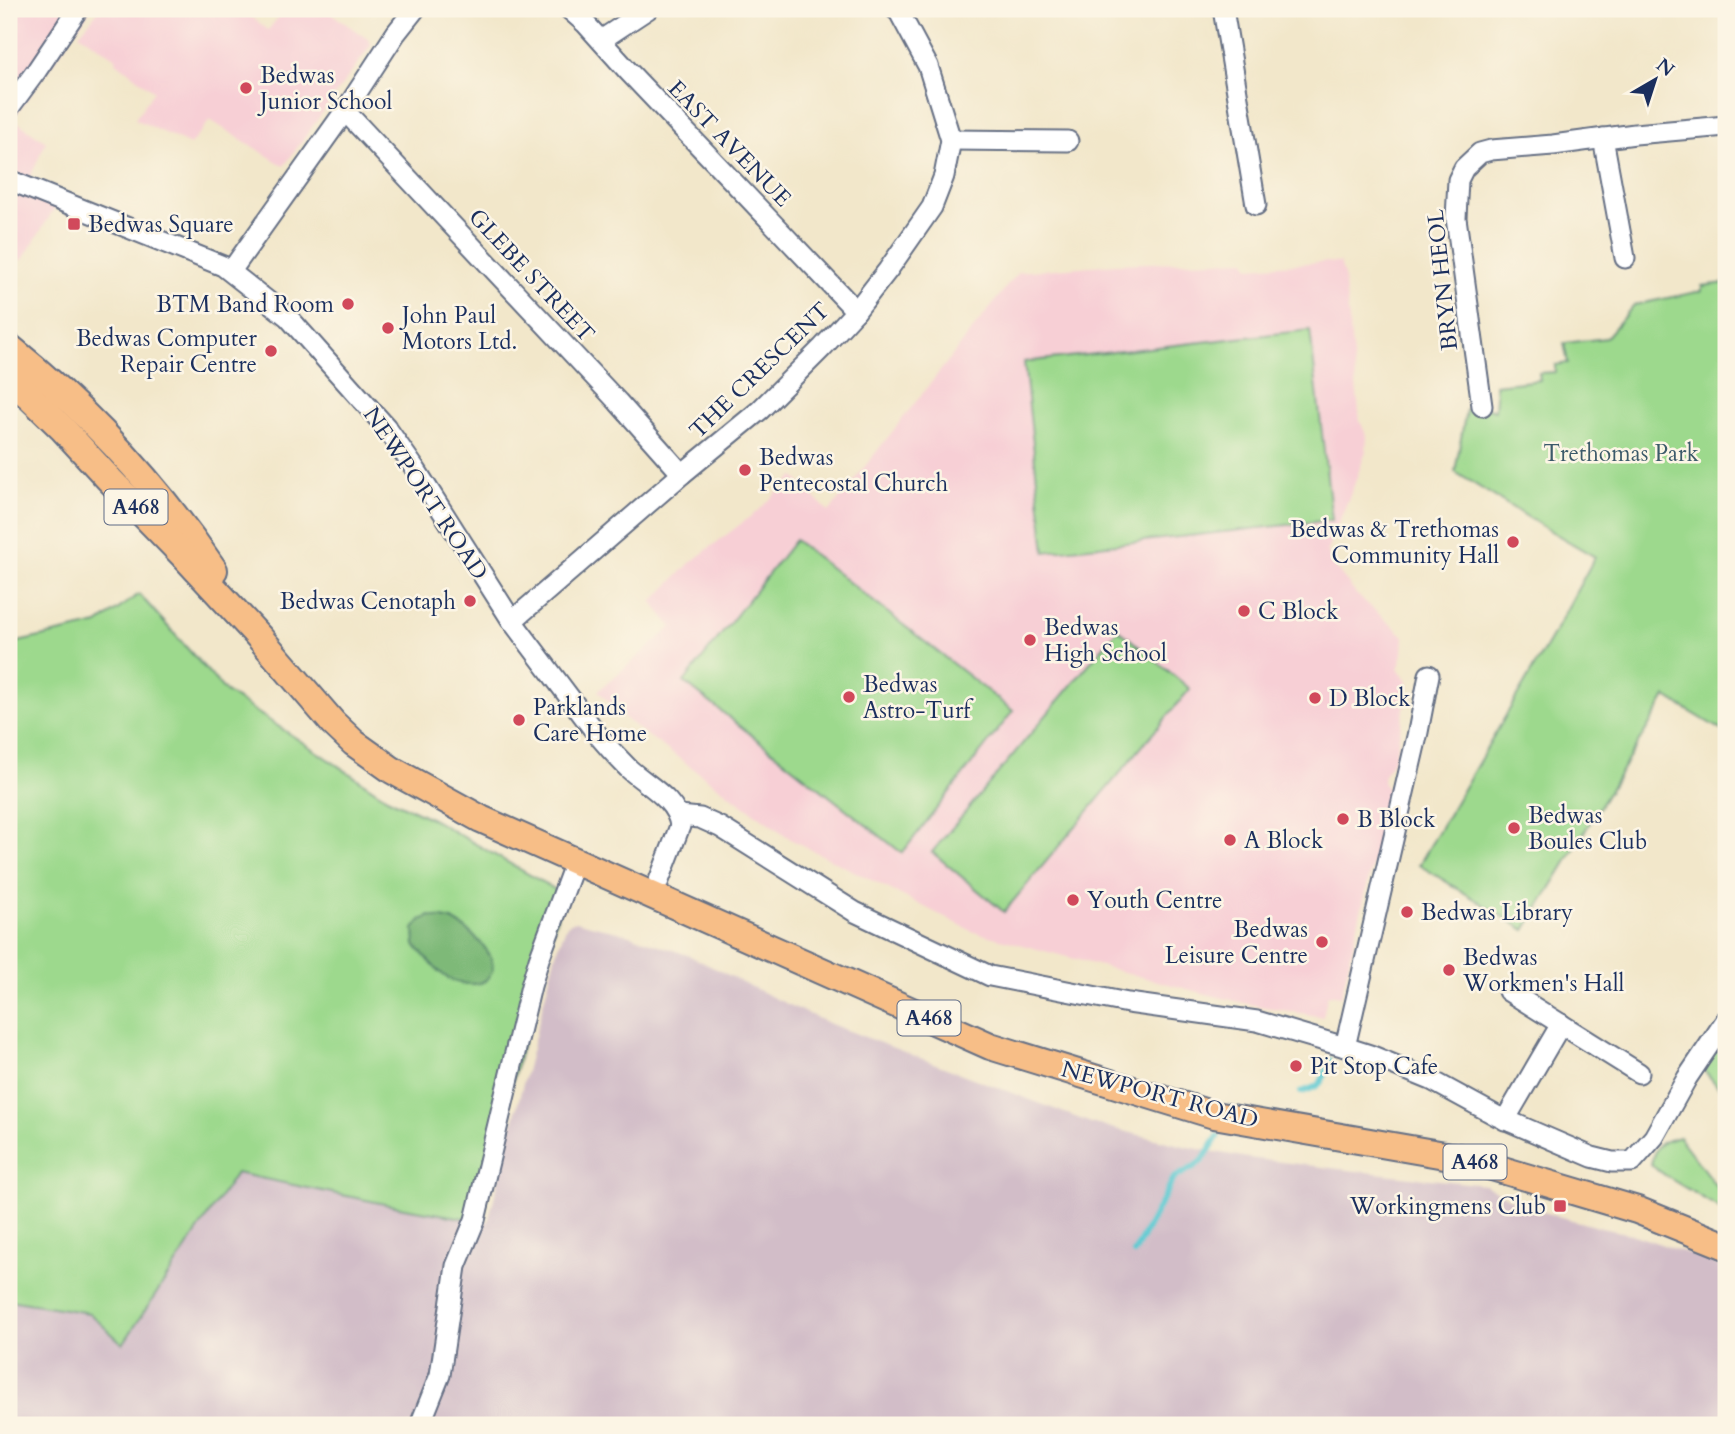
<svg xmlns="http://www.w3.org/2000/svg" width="1735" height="1434" font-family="Cardo,serif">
	<rect width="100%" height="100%" fill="#fcf5e5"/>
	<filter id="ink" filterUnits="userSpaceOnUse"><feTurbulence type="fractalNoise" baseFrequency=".0143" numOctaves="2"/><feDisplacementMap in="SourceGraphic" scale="14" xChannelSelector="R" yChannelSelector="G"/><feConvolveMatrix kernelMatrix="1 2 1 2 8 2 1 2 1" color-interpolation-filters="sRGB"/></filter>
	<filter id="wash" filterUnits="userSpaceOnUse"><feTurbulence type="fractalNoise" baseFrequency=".00686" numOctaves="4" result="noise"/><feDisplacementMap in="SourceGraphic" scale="28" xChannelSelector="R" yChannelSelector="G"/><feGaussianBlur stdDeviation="1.57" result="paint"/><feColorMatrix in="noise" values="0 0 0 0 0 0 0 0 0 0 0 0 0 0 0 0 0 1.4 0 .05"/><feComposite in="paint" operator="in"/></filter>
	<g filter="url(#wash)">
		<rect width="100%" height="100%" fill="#f2e7ca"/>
		<!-- built -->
		<g fill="#f7cfd5">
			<polygon points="9,9 91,9 13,119 46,142 24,190 56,206 22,261 9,252"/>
			<polygon points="100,9 242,9 268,30 285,9 325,9 369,40 371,45 284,166 210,120 190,145 135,119 154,91 115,61 117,59 79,34"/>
			<polygon points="1246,260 1249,267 1325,262 1340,263 1344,275 1360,421 1367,437 1366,451 1353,488 1327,551 1336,568 1356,594 1404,636 1403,654 1398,669 1408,680 1408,688 1395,757 1384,775 1383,781 1389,794 1341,996 1328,994 1323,1017 1248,1004 1202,993 974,932 792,840 629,722 598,691 672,627 652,602 691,562 759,510 794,476 829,512 1018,272 1116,264"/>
		</g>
		<!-- industrial -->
		<polygon fill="#d2bdc8" points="575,921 630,935 690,956 774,998 828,1023 1091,1123 1188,1147 1248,1158 1347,1170 1485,1185 1525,1207 1601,1228 1631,1234 1704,1259 1726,1269 1726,1425 9,1425 9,1300 89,1313 123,1344 235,1173 404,1208 488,1222 556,953 567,925"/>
		<!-- green -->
		<g fill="#9dd98d" stroke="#5c8476" stroke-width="2">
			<polygon points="1726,283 1726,733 1666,697 1525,930 1419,865 1555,631 1595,557 1542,526 1455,472 1466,410 1482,406 1495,410 1496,396 1495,385 1540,380 1539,373 1555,372 1555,365 1568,363 1564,343 1606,338 1634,305 1702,291 1702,286"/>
			<polygon points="1310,330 1332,520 1045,552 1024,362"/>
			<polygon points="795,540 1013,711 902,853 684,682"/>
			<polygon points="139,594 226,692 387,798 432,819 563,894 475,1220 404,1208 236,1173 123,1344 89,1313 9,1300 9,644 98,624"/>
			<polygon points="1118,629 1190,689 1004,912 932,852"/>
			<polygon points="1726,1020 1726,1096 1697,1062"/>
			<path d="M1679,1137l47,62v13l-57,-34 -18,-13c4,-21 8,-23 28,-28z"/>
		</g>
		<!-- forest -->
		<path fill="#7eb978" stroke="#4c746b" stroke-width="2" d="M430,916c7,2 15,2 22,4 16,8 55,40 35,59 -4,4 -9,5 -15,5 -7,0 -15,-1 -21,-4 -14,-8 -26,-23 -36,-35l-1,-16 7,-9z"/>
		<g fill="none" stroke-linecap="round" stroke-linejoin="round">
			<!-- stream -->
			<g stroke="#5dc9d2" stroke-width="6">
				<path d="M1301,1092c22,-6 22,-11 29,-32"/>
				<polyline points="1134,1253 1174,1178 1192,1168 1203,1160 1218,1136"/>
			</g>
		</g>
	</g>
	<g filter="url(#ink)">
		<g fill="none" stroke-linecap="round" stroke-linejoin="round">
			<defs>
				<g id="minor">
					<polyline points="569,9 585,23 628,71 856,311"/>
					<polyline points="1223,9 1256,205"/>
					<polyline points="601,40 648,9"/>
					<polyline points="9,108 37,70 78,9"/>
					<polyline points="345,111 618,402 682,474"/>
					<polyline points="1603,138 1625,258"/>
					<polyline points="951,140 1068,141"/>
					<path d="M9,180l214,86 65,51 98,110 30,43 96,151 85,113c10,12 20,23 31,34 18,17 49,31 52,58l-27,70"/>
					<polyline points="231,271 345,111 396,33 415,9"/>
					<polyline points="1482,406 1456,218 1458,180 1464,168 1480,153 1491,150 1553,145 1635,134 1726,126"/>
					<polyline points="512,621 682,474 760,410 822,348 856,311 888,270 932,207 944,176 951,140 928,66 899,12 895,9"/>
					<polyline points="679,816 700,818 720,827 855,912 990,976 1128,1003 1257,1021 1345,1047 1370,1055 1431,1080 1497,1116 1592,1157 1612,1162 1632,1162 1654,1137 1687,1078 1726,1020"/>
					<polyline points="1508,991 1639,1073"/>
					<polyline points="1345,1047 1418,732 1429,675"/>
					<polyline points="1505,1120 1561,1024"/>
					<polyline points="420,1425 440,1375 456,1266 475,1220 531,986 539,959 575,862"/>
				</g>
				<g id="major">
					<path d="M9,347c79,64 148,138 205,223"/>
					<polyline points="9,379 28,395 63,429 109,479 185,557 260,638 333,723 354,743 392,770 481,819 990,1046 1214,1115 1462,1158 1637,1210 1726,1246"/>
				</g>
			</defs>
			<!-- minor casing -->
			<use href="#minor" stroke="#666f84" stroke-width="23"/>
			<!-- major casing -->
			<use href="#major" stroke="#666f84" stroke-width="30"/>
			<!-- minor -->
			<use href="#minor" stroke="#fff" stroke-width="19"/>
			<!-- major -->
			<use href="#major" stroke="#f7be87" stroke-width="26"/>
		</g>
	</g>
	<!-- markers -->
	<g fill="#d1495b" stroke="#fcf5e5" stroke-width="2.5">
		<circle cx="246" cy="88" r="7"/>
		<rect x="67" y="217" width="14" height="14" rx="3.5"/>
		<circle cx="348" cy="304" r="7"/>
		<circle cx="388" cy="328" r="7"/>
		<circle cx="271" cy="351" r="7"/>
		<circle cx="745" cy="470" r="7"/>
		<circle cx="1513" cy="542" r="7"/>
		<circle cx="470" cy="601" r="7"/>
		<circle cx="1244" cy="611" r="7"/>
		<circle cx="1030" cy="640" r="7"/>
		<circle cx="849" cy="697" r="7"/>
		<circle cx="1315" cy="698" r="7"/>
		<circle cx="519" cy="720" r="7"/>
		<circle cx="1343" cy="819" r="7"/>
		<circle cx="1514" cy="828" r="7"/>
		<circle cx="1230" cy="840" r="7"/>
		<circle cx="1073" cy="900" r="7"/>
		<circle cx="1407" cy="912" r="7"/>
		<circle cx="1322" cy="942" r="7"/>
		<circle cx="1449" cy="970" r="7"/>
		<circle cx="1296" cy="1066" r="7"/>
		<rect x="1553" y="1199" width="14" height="14" rx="3.5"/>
	</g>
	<g text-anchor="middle" stroke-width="5" stroke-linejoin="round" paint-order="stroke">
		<!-- shield labels -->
		<g fill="#fcf5e5" stroke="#5e6a86" stroke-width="2">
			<rect x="104.5" y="489.5" width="63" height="35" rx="5"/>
			<rect x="897.5" y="1000.5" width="63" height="35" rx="5"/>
			<rect x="1443.5" y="1144.5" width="63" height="35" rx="5"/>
		</g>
		<g font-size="21" font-weight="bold" fill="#1b2f5e">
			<text x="136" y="514">A468</text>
			<text x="929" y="1025">A468</text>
			<text x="1475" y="1169">A468</text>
		</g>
		<!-- poi labels -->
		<g font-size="23" fill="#1b2f5e" stroke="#fcf5e5" text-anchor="start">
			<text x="260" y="83">Bedwas<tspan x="260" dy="26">Junior School</tspan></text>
			<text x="88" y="232">Bedwas Square</text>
			<text x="334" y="312" text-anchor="end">BTM Band Room</text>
			<text x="402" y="323">John Paul<tspan x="402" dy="26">Motors Ltd.</tspan></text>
			<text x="257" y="346" text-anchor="end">Bedwas Computer<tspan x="257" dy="26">Repair Centre</tspan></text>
			<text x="759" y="465">Bedwas<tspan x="759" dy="26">Pentecostal Church</tspan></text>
			<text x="1499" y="537" text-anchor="end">Bedwas &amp; Trethomas<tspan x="1499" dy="26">Community Hall</tspan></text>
			<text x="456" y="609" text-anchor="end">Bedwas Cenotaph</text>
			<text x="1258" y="619">C Block</text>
			<text x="1044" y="635">Bedwas<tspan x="1044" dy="26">High School</tspan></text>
			<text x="863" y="692">Bedwas<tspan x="863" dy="26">Astro-Turf</tspan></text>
			<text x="1329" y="706">D Block</text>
			<text x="533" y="715">Parklands<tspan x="533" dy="26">Care Home</tspan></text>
			<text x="1528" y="823">Bedwas<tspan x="1528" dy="26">Boules Club</tspan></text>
			<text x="1357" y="827">B Block</text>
			<text x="1244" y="848">A Block</text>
			<text x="1087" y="908">Youth Centre</text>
			<text x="1421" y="920">Bedwas Library</text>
			<text x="1308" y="937" text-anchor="end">Bedwas<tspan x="1308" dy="26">Leisure Centre</tspan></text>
			<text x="1463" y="965">Bedwas<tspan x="1463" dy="26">Workmen's Hall</tspan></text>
			<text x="1310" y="1074">Pit Stop Cafe</text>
			<text x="1546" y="1214" text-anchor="end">Workingmens Club</text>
		</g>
		<!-- street labels -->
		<g font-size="23" fill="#1b2f5e" stroke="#fcf5e5">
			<text transform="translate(730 143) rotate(46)" y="8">EAST AVENUE</text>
			<text transform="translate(532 275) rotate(47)" y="8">GLEBE STREET</text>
			<text transform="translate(1442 280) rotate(-96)" y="8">BRYN HEOL</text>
			<text transform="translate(759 370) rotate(-44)" y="8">THE CRESCENT</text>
			<text transform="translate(426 493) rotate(56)" y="8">NEWPORT ROAD</text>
			<text transform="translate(1160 1094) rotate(15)" y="8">NEWPORT ROAD</text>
		</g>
		<!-- park labels -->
		<g font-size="23" fill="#3c5a6a" stroke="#fcf5e5">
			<text x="1621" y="461">Trethomas Park</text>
		</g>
	</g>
	<!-- margin -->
	<rect width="1735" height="1434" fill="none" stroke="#fcf5e5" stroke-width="35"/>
	<!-- north arrow -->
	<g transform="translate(1655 80) rotate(39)" stroke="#fcf5e5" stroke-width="5" paint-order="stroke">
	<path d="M0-5L12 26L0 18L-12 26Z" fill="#1b2f5e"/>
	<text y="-10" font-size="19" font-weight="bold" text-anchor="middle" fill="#1b2f5e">N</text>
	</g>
</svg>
